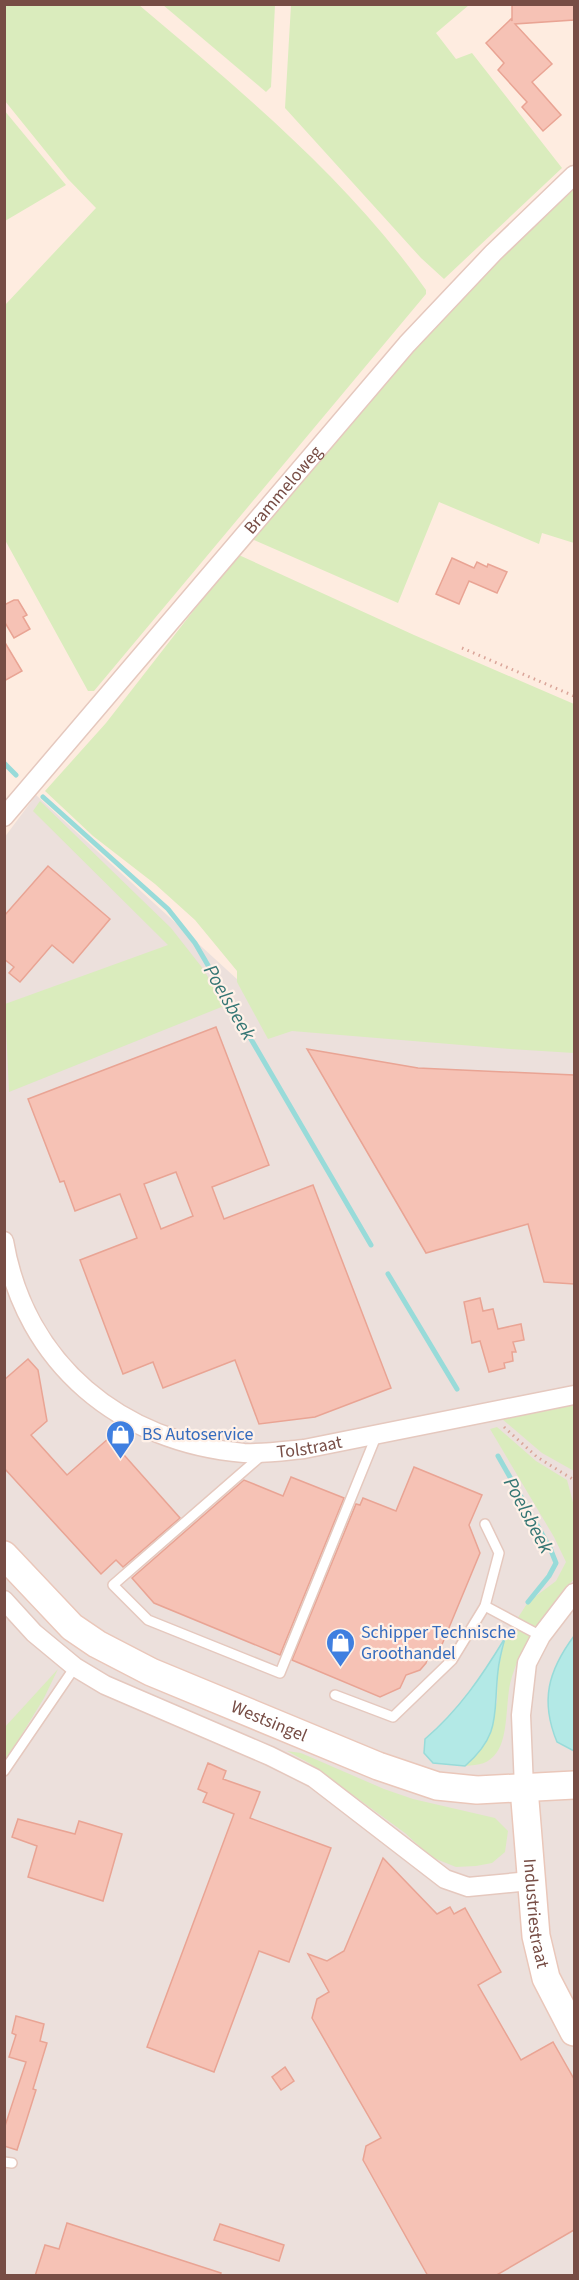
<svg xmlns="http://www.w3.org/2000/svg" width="579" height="2280" font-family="'Source Sans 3',sans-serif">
	<rect width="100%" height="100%" fill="#feece0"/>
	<!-- industrial -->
	<polygon fill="#ece0dc" points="36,795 274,1013 574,1046 574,2275 5,2275 4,838"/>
	<!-- green -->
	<g fill="#daecbd">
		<path d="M5,4l134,1c102,86 209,174 287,285v4l-332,397h-6l-83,-151v-235l91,-97 -28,-29 -63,-78z"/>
		<polygon points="163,5 275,5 271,87 266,92"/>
		<polygon points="291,5 469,5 436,33 456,59 472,53 562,168 444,279 421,258 285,108"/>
		<polygon points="4,110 66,185 5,221 4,221"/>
		<polygon points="574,182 574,543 542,533 539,544 439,502 398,603 254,540 253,536 418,338"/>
		<polygon points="236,556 241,556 414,635 574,704 574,1053 510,1049 292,1031 268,1039 237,982 237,971 195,920 155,884 93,836 45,791 106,723"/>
		<polygon points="40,801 171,928 204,970 224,1006 9,1092 5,1004 168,945 33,811"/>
		<polygon points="574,1405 574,1471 542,1453 502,1419"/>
		<path d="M497,1427l39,34 31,19 7,26v73c-28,32 -53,63 -64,105 -4,19 -2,53 -13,68 -8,12 -18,13 -32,14l10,-9 22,-55 1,-32 7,-32 23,-36 28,-21 10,-19 -12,-25 -64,-108z"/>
		<polygon points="58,1669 44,1698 5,1762 5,1727"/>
		<polygon points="287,1751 301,1753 384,1789 413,1799 495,1818 508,1831 505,1852 492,1863 476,1866 456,1867 431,1857 405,1833 309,1763"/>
	</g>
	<!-- water -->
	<g fill="#b3e9e6" stroke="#98dbd9" stroke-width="1.5">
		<path d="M574,1636v115l-17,-9c-17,-41 -9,-71 17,-106z"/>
		<path d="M505,1638c-3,11 -6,22 -7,33 -5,42 4,63 -33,95l-32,-3 -9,-10 1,-14c34,-29 57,-63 80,-101z"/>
	</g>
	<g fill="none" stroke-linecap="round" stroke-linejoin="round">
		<!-- stream -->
		<g stroke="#98dbd9" stroke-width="5">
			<polyline points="4,763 16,775"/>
			<polyline points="43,797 168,909 195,943 371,1245"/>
			<polyline points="388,1274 457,1389"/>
			<polyline points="498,1456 550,1548 556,1563 549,1576 528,1602"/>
		</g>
	</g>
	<!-- building -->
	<g fill="#f6c2b5" stroke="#e9a494" stroke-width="1.5" fill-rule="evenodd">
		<polygon points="512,4 574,4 574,20 515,24 552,64 532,82 561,115 543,131 522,107 527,102 498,70 504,63 486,43 511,19 512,21"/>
		<polygon points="452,558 474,568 477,562 487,567 488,564 507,572 497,593 469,581 459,604 436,594"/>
		<polygon points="14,600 18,600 27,615 23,617 30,629 14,638 4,621 4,605"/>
		<polygon points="4,641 22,671 4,681"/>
		<polygon points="48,866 110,919 73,963 52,945 20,982 9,973 14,967 4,959 4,916"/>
		<path d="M216,1027l53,138 -57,22 12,32 89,-34 78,203 -76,29 -56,7 -24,-64 -72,28 -10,-26 -30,12 -43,-114 57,-22 -17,-44 -45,17 -11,-30 -4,1 -32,-83zM176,1172l17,44 -32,13 -17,-45z"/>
		<polygon points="307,1049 418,1068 574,1075 574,1284 544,1282 528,1224 426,1253"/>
		<polygon points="480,1298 483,1311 493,1309 498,1329 521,1324 524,1340 513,1342 516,1352 512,1352 513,1361 504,1363 505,1368 489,1372 480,1341 472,1343 464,1302"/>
		<polygon points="28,1359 38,1370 47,1421 31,1435 67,1475 109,1438 180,1518 123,1567 116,1560 101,1574 4,1468 4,1380"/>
		<polygon points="414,1467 482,1495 469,1525 480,1553 441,1647 430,1651 426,1663 420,1670 406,1675 400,1688 380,1697 292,1660 356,1504 360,1505 363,1498 396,1511"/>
		<polygon points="291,1477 344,1498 280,1655 154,1603 132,1578 244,1480 283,1496"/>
		<polygon points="208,1763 226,1771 223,1779 260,1792 250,1818 331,1848 289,1962 259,1951 214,2072 147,2047 234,1814 203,1802 207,1793 198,1789"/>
		<polygon points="18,1819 75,1834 79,1821 122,1834 103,1901 28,1877 37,1846 12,1837"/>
		<polygon points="383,1858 437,1914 450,1907 454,1914 465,1908 501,1972 478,1985 521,2060 553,2042 574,2079 574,2230 495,2276 428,2276 363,2160 366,2146 381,2138 312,2018 317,1999 329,1992 308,1954 327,1961 344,1951"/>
		<polygon points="16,2016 44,2024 40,2041 47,2043 33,2089 36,2090 17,2150 4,2146 4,2129 26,2062 9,2057 16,2035 12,2033"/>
		<polygon points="285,2067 294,2081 281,2090 272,2077"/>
		<polygon points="67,2223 221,2273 220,2276 35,2276 45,2245 59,2249"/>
		<polygon points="220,2224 284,2245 279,2261 214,2240"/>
	</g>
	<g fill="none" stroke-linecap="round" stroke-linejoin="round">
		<defs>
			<g id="lane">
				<polyline points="261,1456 113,1585 148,1620 280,1673 377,1434"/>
				<polyline points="485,1606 541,1636"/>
				<polyline points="335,1695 393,1717 452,1660 485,1606 499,1553 485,1524"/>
				<polyline points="4,1771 75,1667"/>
				<polyline points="4,2162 12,2163"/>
			</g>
			<g id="street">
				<path id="s1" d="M4,817l403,-473 86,-91 81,-78"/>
				<path id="s2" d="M4,1241c21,123 117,202 240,212 20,1 40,-2 60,-4l270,-54"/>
				<polyline points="4,1600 34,1633 75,1667 105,1685 270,1756 314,1778 445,1879 468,1887 530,1881"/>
				<polyline points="524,1788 521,1715 527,1663 541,1636 574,1593"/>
			</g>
			<g id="secondary">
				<path id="s3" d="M4,1555l68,72 25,17 54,28 227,94 59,20 40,4 97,-5"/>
				<path id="s4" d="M524,1788l12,148 10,42 28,54"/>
			</g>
		</defs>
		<!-- lane casing -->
		<use href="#lane" stroke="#e5c8be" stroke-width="12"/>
		<!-- street casing -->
		<use href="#street" stroke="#e5c8be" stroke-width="21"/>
		<!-- secondary casing -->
		<use href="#secondary" stroke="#eac7ba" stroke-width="30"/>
		<!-- path -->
		<g stroke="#daa599" stroke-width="3" stroke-dasharray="1.5 4.5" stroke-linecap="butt">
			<polyline points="462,648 574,696"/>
			<polyline points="504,1427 537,1457 574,1480"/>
		</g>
		<!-- lane -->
		<use href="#lane" stroke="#fff" stroke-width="9"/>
		<!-- street -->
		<use href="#street" stroke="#fff" stroke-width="18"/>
		<!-- secondary -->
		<use href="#secondary" stroke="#fff" stroke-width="27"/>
	</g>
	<!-- icons -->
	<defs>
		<symbol id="shop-pin" viewBox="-11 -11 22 30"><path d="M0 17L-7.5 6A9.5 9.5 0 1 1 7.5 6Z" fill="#3f7fe0" stroke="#fff1e8"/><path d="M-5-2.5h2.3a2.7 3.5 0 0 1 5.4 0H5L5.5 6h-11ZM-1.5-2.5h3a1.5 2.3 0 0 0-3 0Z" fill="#fff"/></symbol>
	</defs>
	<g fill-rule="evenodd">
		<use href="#shop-pin" x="104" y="1418" width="33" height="45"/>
		<use href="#shop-pin" x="324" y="1626" width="33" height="45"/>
	</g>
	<g text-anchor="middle" stroke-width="4.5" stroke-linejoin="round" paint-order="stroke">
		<!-- street labels -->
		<g font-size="18" fill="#774d45" stroke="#fff1e8">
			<text dy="6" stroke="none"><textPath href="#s1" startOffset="430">Brammeloweg</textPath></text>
			<text dy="6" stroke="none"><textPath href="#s2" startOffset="412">Tolstraat</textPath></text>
			<text dy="6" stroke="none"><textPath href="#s3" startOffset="318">Westsingel</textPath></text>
			<text dy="6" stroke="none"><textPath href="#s4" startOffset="126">Industriestraat</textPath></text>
		</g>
		<!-- shop labels -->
		<g font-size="18" fill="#366cbe" stroke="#fff1e8" text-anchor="start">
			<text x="142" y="1440">BS Autoservice</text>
			<text x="361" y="1638">Schipper Technische<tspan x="361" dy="21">Groothandel</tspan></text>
		</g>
		<!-- water labels -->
		<g font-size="20" font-style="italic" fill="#357674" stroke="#fff1e8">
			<text transform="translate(230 1002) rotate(60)" y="7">Poelsbeek</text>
			<text transform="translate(529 1515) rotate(62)" y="7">Poelsbeek</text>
		</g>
	</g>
	<!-- border -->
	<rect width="579" height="2280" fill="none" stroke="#774d45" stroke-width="12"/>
</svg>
